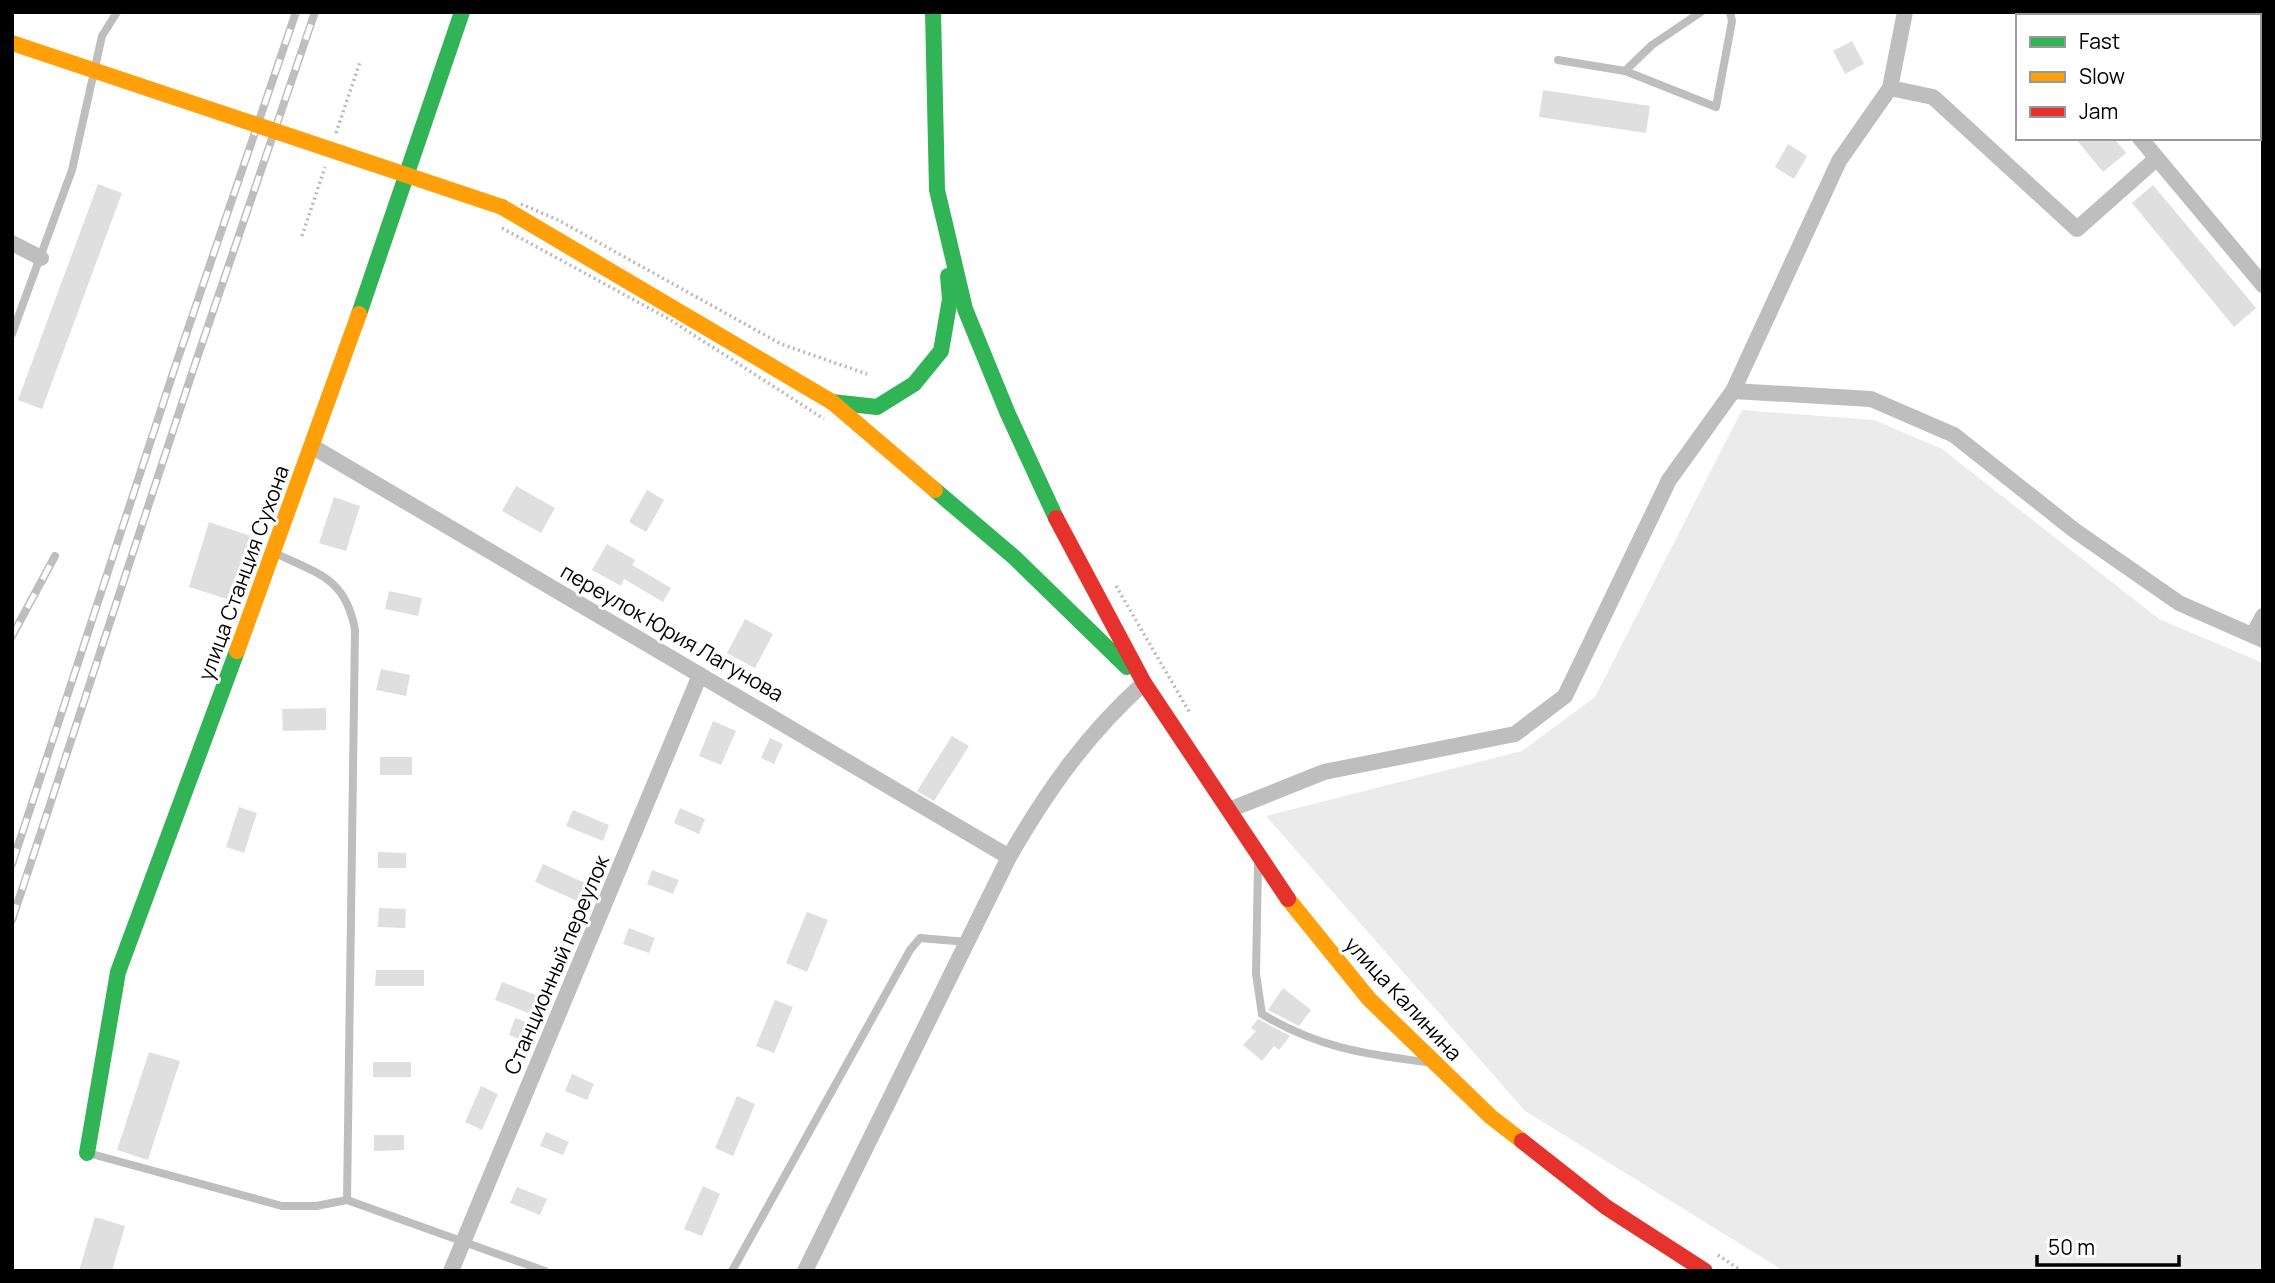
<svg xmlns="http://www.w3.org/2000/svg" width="2275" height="1283" font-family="Manrope,sans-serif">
	<rect width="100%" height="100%" fill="#fff"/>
	<!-- green -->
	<polygon fill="#ebebeb" points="1742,410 1874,420 1942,449 2159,619 2263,663 2263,1271 1784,1271 1525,1111 1266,816 1522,751 1595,697"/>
	<!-- building -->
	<g fill="#dfdfdf">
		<polygon points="1852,41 1864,64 1845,74 1833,51"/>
		<polygon points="1543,90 1650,106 1646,133 1539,117"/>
		<polygon points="2075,138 2114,138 2126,153 2103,172"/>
		<polygon points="1788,144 1807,156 1794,179 1775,167"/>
		<polygon points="98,184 122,193 42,409 18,400"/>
		<polygon points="2153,185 2256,308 2234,327 2132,203"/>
		<polygon points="516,486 555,508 541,533 502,511"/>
		<polygon points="647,490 664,500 646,532 629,522"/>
		<polygon points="334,497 360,506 346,551 319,543"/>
		<polygon points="209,522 251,536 227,599 189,587"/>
		<polygon points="607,544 635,560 632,565 671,588 663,602 624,579 621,586 592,570"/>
		<polygon points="389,591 422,598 418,616 385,609"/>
		<polygon points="745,619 773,634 755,668 727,653"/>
		<polygon points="381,669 410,675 406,696 376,690"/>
		<polygon points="326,708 326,730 283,731 282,709"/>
		<polygon points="713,721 736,731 721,765 699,756"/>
		<polygon points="952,736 969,746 934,801 917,791"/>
		<polygon points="770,738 783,744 774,764 761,758"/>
		<rect x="380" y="757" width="32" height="18"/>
		<polygon points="239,807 257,813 244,853 226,847"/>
		<polygon points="680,808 705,819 699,834 674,823"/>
		<polygon points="573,810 609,825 603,841 566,826"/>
		<polygon points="378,852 406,853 406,868 378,868"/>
		<polygon points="543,864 585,883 577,901 535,882"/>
		<polygon points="652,870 679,880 673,894 647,884"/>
		<polygon points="379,908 406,909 405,928 378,927"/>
		<polygon points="807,912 828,920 807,972 786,963"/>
		<polygon points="629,928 655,938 649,953 623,944"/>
		<polygon points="376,970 424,970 424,986 375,986"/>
		<polygon points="502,982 538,996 531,1014 495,1000"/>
		<polygon points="1283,988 1311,1010 1299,1026 1268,1010"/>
		<polygon points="775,1000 793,1007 774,1053 756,1046"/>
		<polygon points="515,1018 534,1025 528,1042 509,1035"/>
		<polygon points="1258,1019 1290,1036 1279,1050 1274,1046 1262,1061 1243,1045 1256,1031 1251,1028"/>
		<polygon points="149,1052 180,1061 148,1160 117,1150"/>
		<rect x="373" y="1062" width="38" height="15"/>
		<polygon points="572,1074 594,1084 587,1100 565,1091"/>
		<polygon points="481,1086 498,1094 482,1130 465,1122"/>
		<polygon points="737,1096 755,1104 733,1156 715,1148"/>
		<polygon points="546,1132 569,1142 563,1155 540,1146"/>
		<polygon points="374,1135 404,1135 404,1150 374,1151"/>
		<polygon points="703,1186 720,1194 702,1236 684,1229"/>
		<polygon points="517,1187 547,1199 540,1215 510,1203"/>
		<polygon points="95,1217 125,1226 112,1271 79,1271"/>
	</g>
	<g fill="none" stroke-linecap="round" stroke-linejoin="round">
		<!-- path -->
		<g stroke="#b9b9b9" stroke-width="3.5" stroke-dasharray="2 3.5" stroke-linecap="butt">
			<polyline points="336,133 360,62"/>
			<polyline points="302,236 325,167"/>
			<polyline points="1116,586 1190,713"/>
			<polyline points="1718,1255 1742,1271"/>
		</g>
		<!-- lane -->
		<g stroke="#bebebe" stroke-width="8">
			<polyline points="1558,60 1625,71 1652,45 1701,12"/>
			<polyline points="1625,71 1716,107 1732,21 1730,12"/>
			<polyline points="12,334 72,170 102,36 117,12"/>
			<path d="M275,553c43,21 71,25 80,77l-8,570 198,71"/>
			<path d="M1258,864l-2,110 6,40c54,33 102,40 163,48"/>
			<polyline points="88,1153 282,1206 316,1206 347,1200"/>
			<polyline points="732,1271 910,950 920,938 967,942"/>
		</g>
		<!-- street -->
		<g stroke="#bebebe" stroke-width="16">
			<polyline points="2040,12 2043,16"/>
			<polyline points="1890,88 1933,97 2077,229 2156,159"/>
			<polyline points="2140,138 2263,285"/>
			<polyline points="12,243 41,258"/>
			<polyline points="1733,391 1871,399 1954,435 2074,530 2179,603 2263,640"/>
			<polyline points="313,447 1009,857"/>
			<polyline points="2253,635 2263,616"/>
			<polyline points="1229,810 1324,772 1515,734 1565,696 1669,480 1733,391 1839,161 1890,88 1905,12"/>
			<polyline points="451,1271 700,675"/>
			<path d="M805,1271l204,-414c38,-66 78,-123 135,-174"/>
		</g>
		<!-- fast -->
		<g stroke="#30b455" stroke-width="16">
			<polyline points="933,12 937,190 965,309 1008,414 1056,518"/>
			<polyline points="359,314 462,12"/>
			<polyline points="832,402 877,407 914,384 941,351 950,299 948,276"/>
			<polyline points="935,490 1015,558 1127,667"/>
			<polyline points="87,1153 118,972 237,651"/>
		</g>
		<!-- slow -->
		<g stroke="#ff9f0a" stroke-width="16">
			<polyline points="502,207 832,402 935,490"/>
			<polyline points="237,651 359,314"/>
			<polyline points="1288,899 1369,999 1491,1117 1522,1141"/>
		</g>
		<!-- jam -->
		<g stroke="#e5322d" stroke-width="16">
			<polyline points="1056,518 1144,683 1288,899"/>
			<polyline points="1522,1141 1606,1207 1705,1271"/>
		</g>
		<defs>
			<g id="rail">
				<polyline points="12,636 55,556"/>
				<polyline points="12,864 175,367 296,12"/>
				<polyline points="12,920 192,373 315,12"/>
			</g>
		</defs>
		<!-- rail casing -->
		<use href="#rail" stroke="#bebebe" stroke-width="8"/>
		<!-- rail -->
		<use href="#rail" stroke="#fff" stroke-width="5" stroke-dasharray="16" stroke-linecap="butt"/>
		<!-- path-bridge -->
		<g stroke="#b9b9b9" stroke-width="3.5" stroke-dasharray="2 3.5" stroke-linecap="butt">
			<polyline points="521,204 558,220 781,344 867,374"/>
			<polyline points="502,228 669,319 824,419"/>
		</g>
		<!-- slow-bridge -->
		<polyline stroke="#ff9f0a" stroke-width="16" points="12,43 502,207"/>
	</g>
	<g text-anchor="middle" stroke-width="6" stroke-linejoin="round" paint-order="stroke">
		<!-- street labels -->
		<g font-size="21" fill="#000" stroke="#fff">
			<text transform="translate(244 573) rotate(-70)" y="7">улица Станция Сухона</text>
			<text transform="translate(672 633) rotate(30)" y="7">переулок Юрия Лагунова</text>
			<text transform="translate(557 965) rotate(-67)" y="7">Станционный переулок</text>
			<text transform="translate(1403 999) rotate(47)" y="7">улица Калинина</text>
		</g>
	</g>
	<!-- border -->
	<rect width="2275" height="1283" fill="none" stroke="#000000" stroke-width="28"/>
	<!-- legend -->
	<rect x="2016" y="14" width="245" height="126" fill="#ffffff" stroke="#999999" stroke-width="2"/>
	<rect x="2030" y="37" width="35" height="10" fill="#30b455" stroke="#999999" stroke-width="2"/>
	<text x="2079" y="49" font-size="21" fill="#000000">Fast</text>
	<rect x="2030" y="72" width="35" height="10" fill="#ff9f0a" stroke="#999999" stroke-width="2"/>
	<text x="2079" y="84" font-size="21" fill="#000000">Slow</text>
	<rect x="2030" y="107" width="35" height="10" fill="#e5322d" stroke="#999999" stroke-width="2"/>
	<text x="2079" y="119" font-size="21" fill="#000000">Jam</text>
	<!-- scale -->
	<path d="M2037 1255v10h142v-10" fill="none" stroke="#000000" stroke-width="3.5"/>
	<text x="2048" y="1255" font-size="21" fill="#000000" stroke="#ffffff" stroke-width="5" paint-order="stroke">50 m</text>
</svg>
